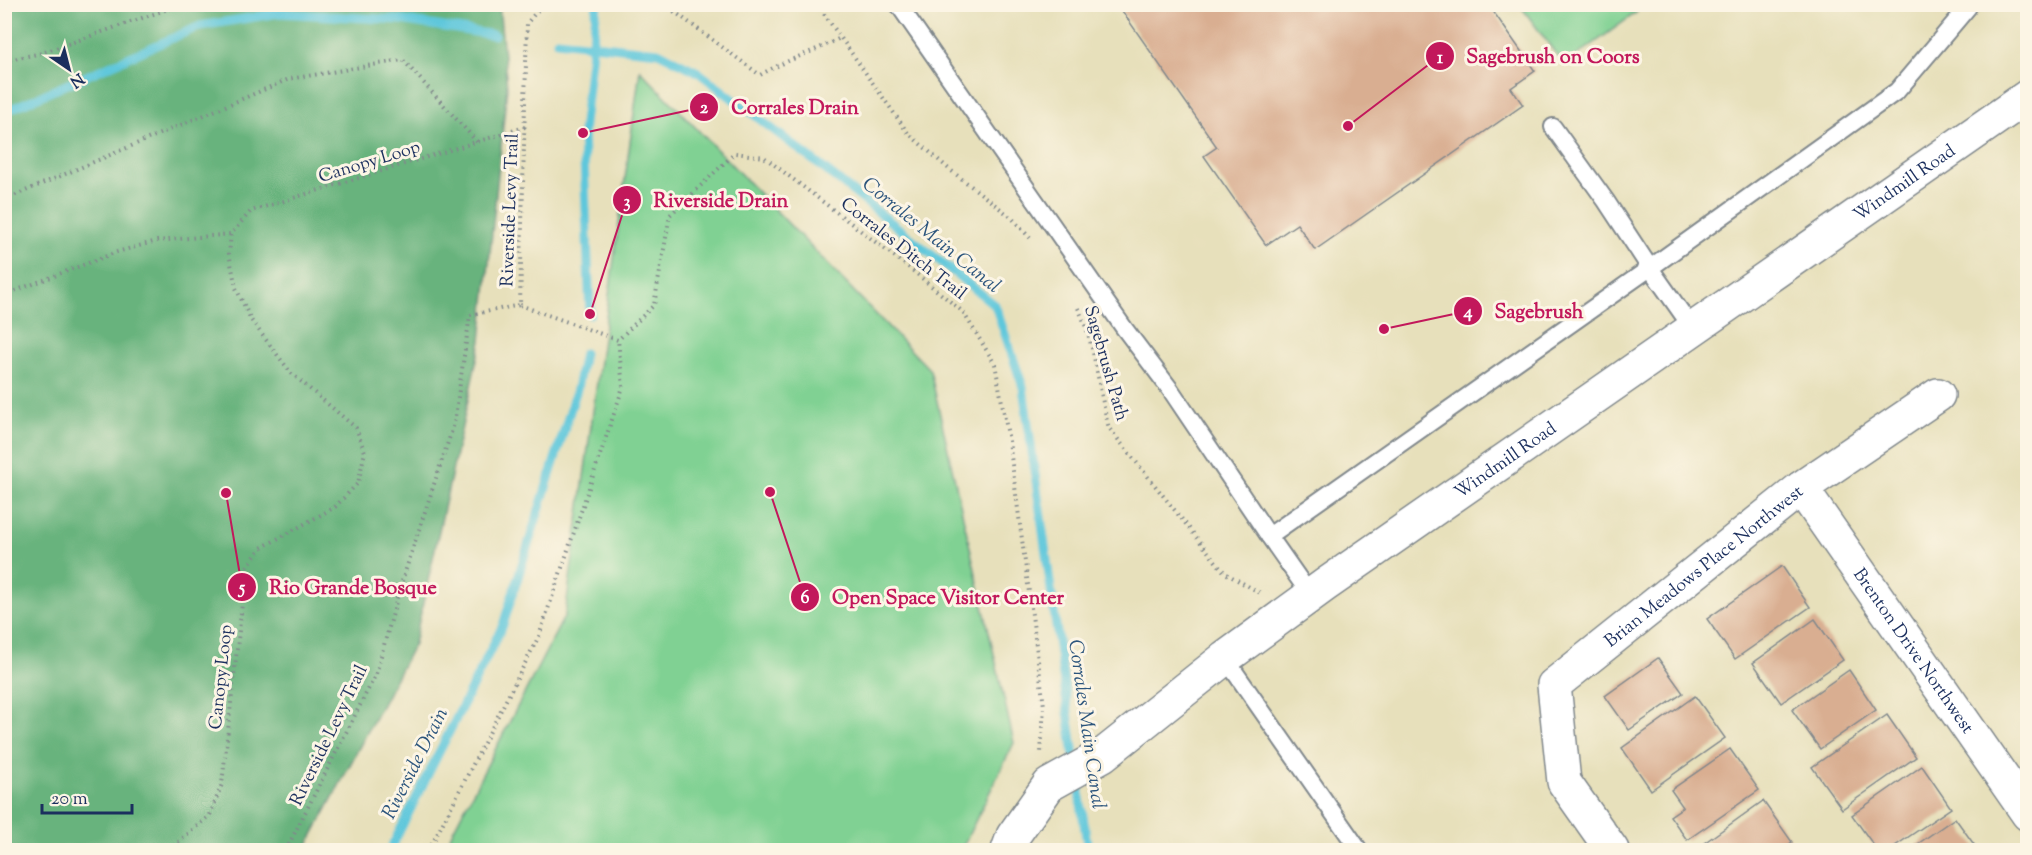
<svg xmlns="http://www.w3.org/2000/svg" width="2032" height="855" font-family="'Sorts Mill Goudy',serif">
	<rect width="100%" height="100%" fill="#fcf5e5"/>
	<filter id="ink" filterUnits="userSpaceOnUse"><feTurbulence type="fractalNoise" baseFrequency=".0167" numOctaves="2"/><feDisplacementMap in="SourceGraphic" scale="12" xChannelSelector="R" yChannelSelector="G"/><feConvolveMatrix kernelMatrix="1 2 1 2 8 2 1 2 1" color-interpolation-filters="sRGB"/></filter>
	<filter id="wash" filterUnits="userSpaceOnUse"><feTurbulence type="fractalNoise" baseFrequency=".008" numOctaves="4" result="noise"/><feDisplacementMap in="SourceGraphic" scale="24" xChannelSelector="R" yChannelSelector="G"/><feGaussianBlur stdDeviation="1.35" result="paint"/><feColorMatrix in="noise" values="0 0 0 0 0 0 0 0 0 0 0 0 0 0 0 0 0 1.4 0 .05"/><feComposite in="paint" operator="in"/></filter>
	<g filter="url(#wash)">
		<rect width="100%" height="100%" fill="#e7e0bb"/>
		<!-- green -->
		<g fill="#80d193" stroke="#4e8078" stroke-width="1.5">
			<polygon points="1520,5 1632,5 1637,12 1564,65"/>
			<polygon points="640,70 930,370 1014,743 961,850 443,850 565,615"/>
		</g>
		<!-- forest -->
		<polygon fill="#68b37d" stroke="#42716e" stroke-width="1.5" points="5,4 499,5 507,87 481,341 414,644 305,850 5,850"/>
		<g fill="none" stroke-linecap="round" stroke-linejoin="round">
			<!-- stream -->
			<g stroke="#5fc7db" stroke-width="9">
				<polyline points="557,41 658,52 698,72 818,164 995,305 1023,387 1075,763"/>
				<polyline points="4,112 200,26 279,13 400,20 494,35"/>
				<polyline points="590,314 583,133 597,4"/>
				<polyline points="1077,777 1088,850"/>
				<polyline points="390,850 503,625 577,389 584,353"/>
			</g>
		</g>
		<g id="blocks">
			<!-- building -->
			<g fill="#d9ae91">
				<polygon points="1132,4 1488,4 1535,71 1511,88 1523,105 1315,250 1297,224 1266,245 1204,156 1217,147 1122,11"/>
				<polygon points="1782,566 1810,607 1735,659 1707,619"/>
				<polygon points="1815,619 1843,660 1781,703 1753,663"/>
				<polygon points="1658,658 1683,693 1629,730 1605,696"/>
				<polygon points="1849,670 1876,710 1820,749 1792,710"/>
				<polygon points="1695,696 1725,738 1651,790 1622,748"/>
				<polygon points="1887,715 1916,757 1842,809 1812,767"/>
				<polygon points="1730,749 1759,790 1687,840 1670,816 1683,807 1671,790"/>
				<polygon points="1922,766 1951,808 1889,850 1877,850 1852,815"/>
				<polygon points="1763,801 1792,842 1781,850 1699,850 1697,848"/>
				<polygon points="1955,818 1978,850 1909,850"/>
			</g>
		</g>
	</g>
	<g filter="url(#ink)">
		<use href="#blocks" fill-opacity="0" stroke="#81888c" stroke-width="1.5"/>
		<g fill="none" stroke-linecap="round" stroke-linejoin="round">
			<defs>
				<g id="lane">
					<polyline points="898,4 1124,328 1170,389 1269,536"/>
					<polyline points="1553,127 1606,201 1650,268 1897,91 1968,7 1967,4"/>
					<polyline points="1311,596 1269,536 1650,268 1693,329"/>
					<polyline points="1225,658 1359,850"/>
				</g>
				<g id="street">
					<path id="s1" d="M1801,488l227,326"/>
					<path id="s2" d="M1008,850l5,-14 36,-51 54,-30 122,-97 100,-73 703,-489"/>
					<path id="s3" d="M1612,850l-48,-68 -10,-97 247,-197 137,-93"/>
				</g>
			</defs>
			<!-- lane casing -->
			<use href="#lane" stroke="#81888c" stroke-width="20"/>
			<!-- street casing -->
			<use href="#street" stroke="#81888c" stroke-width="36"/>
			<!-- path -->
			<g stroke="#81888c" stroke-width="4" stroke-dasharray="1.5 4.5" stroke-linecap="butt">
				<path d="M664,4l96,71c26,-15 54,-23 80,-37"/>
				<polyline points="817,4 908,133 949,169 1011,217 1030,238"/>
				<polyline points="4,61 42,53 182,4"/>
				<polyline points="4,200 289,79 403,60 477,142"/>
				<polyline points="4,295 117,252 157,241 231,234"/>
				<polyline points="520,305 618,340 654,305 670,215 735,153 764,157 907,266 963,312 995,364 1009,441 1044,706 1041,753"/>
				<path d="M1078,308c18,37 20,81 31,120l116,145 37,21"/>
				<polyline points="169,850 210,815 222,784 246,568 261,548 335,507 358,483 365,452 356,428 291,373 251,320 236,288 229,254 231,234 251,211 525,127"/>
				<polyline points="286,850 376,674 401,584 454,424 470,315 520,305 527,23 543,4"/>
				<polyline points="429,850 539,636 623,387 618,340"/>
			</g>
			<!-- lane -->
			<use href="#lane" stroke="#fff" stroke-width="16"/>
			<!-- street -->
			<use href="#street" stroke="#fff" stroke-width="33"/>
		</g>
	</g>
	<g text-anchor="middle" stroke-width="6" stroke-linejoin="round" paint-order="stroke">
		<!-- street labels -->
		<g font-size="18" fill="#1b2f5e" stroke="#fcf5e5">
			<text transform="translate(369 161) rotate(-17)" y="6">Canopy Loop</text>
			<text dy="6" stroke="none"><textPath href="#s2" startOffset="1124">Windmill Road</textPath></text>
			<text transform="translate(509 210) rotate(-88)" y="6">Riverside Levy Trail</text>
			<text transform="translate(904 248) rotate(38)" y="6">Corrales Ditch Trail</text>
			<text transform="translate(1107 363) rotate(74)" y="6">Sagebrush Path</text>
			<text dy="6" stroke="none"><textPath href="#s2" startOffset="638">Windmill Road</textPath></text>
			<text dy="6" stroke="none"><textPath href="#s3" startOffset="372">Brian Meadows Place Northwest</textPath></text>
			<text dy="6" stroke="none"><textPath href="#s1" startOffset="198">Brenton Drive Northwest</textPath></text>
			<text transform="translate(220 677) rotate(-84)" y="6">Canopy Loop</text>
			<text transform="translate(328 735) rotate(-64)" y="6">Riverside Levy Trail</text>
		</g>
		<!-- water labels -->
		<g font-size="20" font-style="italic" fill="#2c557d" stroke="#fcf5e5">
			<text transform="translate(932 234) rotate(39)" y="7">Corrales Main Canal</text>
			<text transform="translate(1088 724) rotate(82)" y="7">Corrales Main Canal</text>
			<text transform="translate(414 763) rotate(-63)" y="7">Riverside Drain</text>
		</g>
	</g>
	<!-- callouts -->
	<path fill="none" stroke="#c2185b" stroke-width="2" d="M1348 126L1440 56M583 133L704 107M590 314L627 200M1384 329L1468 311M226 493L242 587M770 492L805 597"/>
	<g fill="#c2185b" stroke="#fcf5e5" stroke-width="2">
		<circle cx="1348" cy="126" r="6"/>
		<circle cx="583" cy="133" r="6"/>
		<circle cx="590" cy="314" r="6"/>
		<circle cx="1384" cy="329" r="6"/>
		<circle cx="226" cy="493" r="6"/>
		<circle cx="770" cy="492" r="6"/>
		<circle cx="1440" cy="56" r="15"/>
		<circle cx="704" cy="107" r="15"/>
		<circle cx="627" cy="200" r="15"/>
		<circle cx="1468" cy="311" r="15"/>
		<circle cx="242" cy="587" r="15"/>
		<circle cx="805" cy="597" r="15"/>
	</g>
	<g font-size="18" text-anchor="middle" font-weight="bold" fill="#fff">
		<text x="1440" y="63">1</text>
		<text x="704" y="113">2</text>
		<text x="627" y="207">3</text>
		<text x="1468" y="317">4</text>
		<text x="242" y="593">5</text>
		<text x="805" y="603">6</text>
	</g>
	<g font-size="20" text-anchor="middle" font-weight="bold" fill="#c2185b" stroke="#fcf5e5" stroke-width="6" stroke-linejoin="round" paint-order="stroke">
		<text x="1553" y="63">Sagebrush on Coors</text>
		<text x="795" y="114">Corrales Drain</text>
		<text x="721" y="207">Riverside Drain</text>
		<text x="1539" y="318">Sagebrush</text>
		<text x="353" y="594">Rio Grande Bosque</text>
		<text x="948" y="604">Open Space Visitor Center</text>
	</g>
	<!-- margin -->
	<rect width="2032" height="855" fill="none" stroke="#fcf5e5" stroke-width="24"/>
	<!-- north arrow -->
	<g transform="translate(69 69) rotate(145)" stroke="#fcf5e5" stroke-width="4.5" paint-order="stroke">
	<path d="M0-4.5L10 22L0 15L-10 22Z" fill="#1b2f5e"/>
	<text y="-9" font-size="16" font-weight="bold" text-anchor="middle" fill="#1b2f5e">N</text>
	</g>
	<!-- scale -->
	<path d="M42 804v9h90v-9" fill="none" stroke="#1b2f5e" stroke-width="3"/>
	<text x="51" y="804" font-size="18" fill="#1b2f5e" stroke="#fcf5e5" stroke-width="4.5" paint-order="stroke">20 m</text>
</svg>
